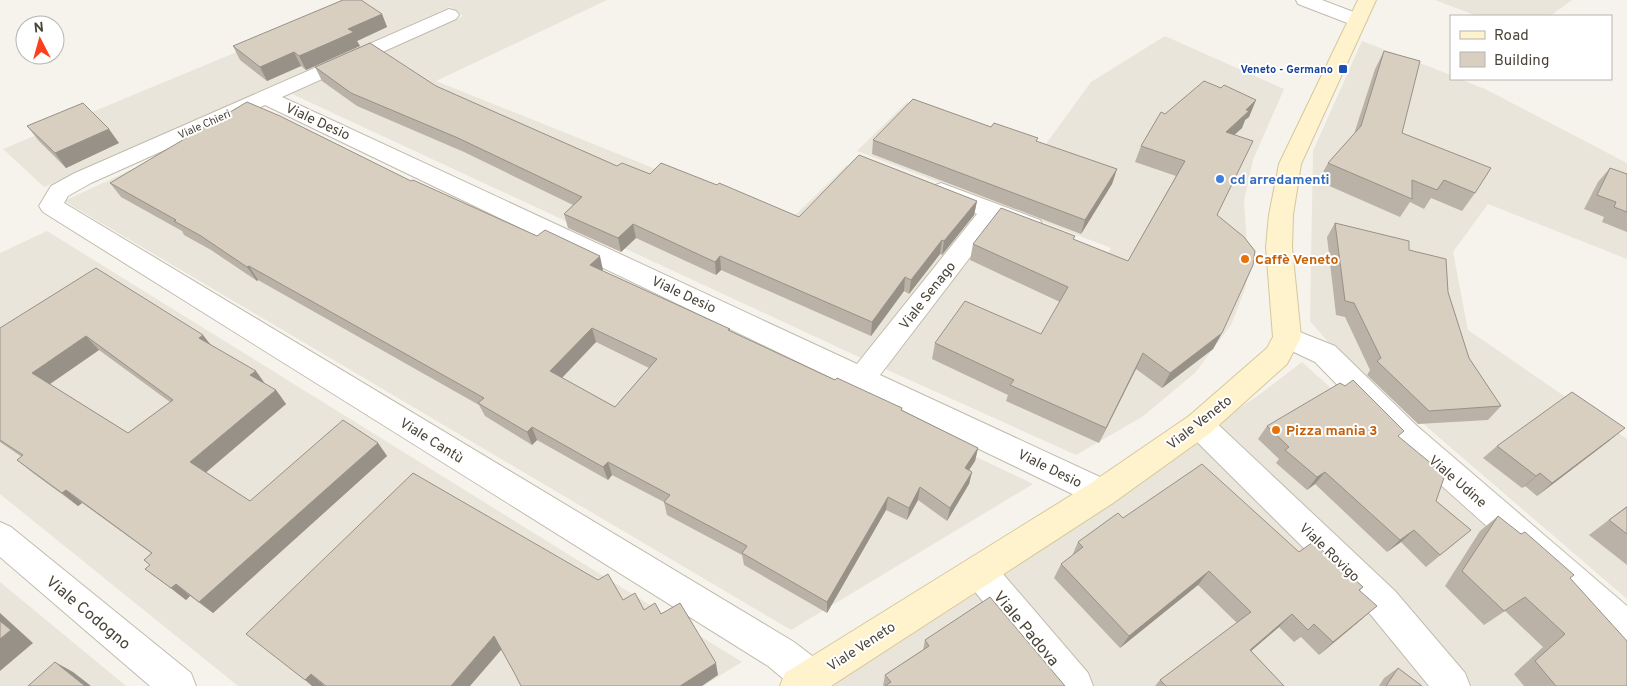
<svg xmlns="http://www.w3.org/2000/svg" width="1627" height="686" font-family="Overpass,sans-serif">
	<rect width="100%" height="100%" fill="#f6f3ec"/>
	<!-- residential -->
	<g fill="#eae5da">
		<polygon points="362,0 607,0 436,81 788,222 847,165 977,216 861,358 292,94 463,16 450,7 44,187 3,149"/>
		<polygon points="1435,0 1572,0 1550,16 1477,16"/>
		<polygon points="1165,36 1284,89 1253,160 1244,201 1249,273 1244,292 1231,325 1195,373 1142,417 1076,455 883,368 1000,222 1104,261 1111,248 857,151 907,102 1043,148 1091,82"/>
		<polygon points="1362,41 1451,75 1451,79 1460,79 1485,89 1627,163 1627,259 1488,204 1453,252 1468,330 1627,439 1627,599 1328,342 1310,321 1313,151"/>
		<polygon points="255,112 1033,484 791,630 64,201"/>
		<polygon points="47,231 742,662 703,686 238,686 0,494 0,253"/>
		<polygon points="1302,362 1627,654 1627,686 822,686 1259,395"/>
		<polygon points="0,582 126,686 0,686"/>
	</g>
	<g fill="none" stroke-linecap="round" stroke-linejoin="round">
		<defs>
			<g id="minor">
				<polygon points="1296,0 1322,0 1364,16 1367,20 1364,24 1357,26 1350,24 1298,4"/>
				<polygon points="449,9 456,11 459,15 456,19 282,97 857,364 977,214 933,196 929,191 933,186 941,183 949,186 1040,220 1043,226 1040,232 1031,234 997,222 880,375 1113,483 1118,493 1113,503 1102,507 1091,503 265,105 91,183 68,196 64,203 794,642 824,665 829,678 826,686 792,686 768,666 43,212 39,206 51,186 75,173"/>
				<polygon points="1287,327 1335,346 1417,426 1627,606 1627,646 1615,641 1395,444 1315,362 1277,344 1273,337 1277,330"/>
				<polygon points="1199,413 1209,416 1395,591 1465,673 1470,686 1429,686 1371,615 1189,434 1184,425 1189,416"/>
				<polygon points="0,522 11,527 191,673 196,686 150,686 0,557"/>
				<polygon points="979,555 991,560 1088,673 1093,686 1052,686 967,582 962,571 967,560"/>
			</g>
			<polygon id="secondary" points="1358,0 1376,0 1301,164 1293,215 1292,247 1301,337 1287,364 1209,434 1113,503 831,686 780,686 785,673 1091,483 1189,416 1267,348 1273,337 1266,247 1269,215 1279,164"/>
		</defs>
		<!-- minor casing -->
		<use href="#minor" stroke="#c2bbae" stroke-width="2"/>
		<!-- secondary casing -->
		<use href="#secondary" stroke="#d6c79b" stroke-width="2"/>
		<!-- minor -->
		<use href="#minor" fill="#fff" fill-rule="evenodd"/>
		<!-- secondary -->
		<use href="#secondary" fill="#fff3cd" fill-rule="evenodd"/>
	</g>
	<!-- wall -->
	<g fill="#bab2a6" fill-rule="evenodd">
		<polygon points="382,14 387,27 357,41 360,46 306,70 301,66 267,81 240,60 233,46"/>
		<polygon points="1384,51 1402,133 1475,193 1462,211 1431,198 1424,209 1410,202 1400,217 1318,181 1328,163 1354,134 1375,69"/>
		<polygon points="315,67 436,86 617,166 650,174 799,217 977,201 974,215 942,255 940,254 909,294 904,291 871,336 721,270 716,275 636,238 621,252 568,228 564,214 573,205 464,152 357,106 322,81"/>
		<polygon points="1221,88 1256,100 1249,117 1245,120 1242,128 1234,135 1217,216 1222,333 1213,349 1162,388 1136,369 1099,443 1006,401 1008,395 932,359 935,343 1041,334 1060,302 970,260 973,244 1074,240 1128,261 1176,176 1135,162 1141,146 1165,114"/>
		<polygon points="27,126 119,143 66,168 39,141"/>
		<polygon points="991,127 1037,142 1117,169 1112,184 1081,234 872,154 873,140"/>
		<polygon points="1610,168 1627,174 1627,232 1602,222 1604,217 1584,209 1598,182"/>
		<path d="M411,181l192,89 -1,1 233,109 67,28v2l76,38 -3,13 -6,9 3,2 -3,12 -22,37 -29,-21 -11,20 -21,-10 -59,103 -83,-48 -2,-10 -75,-40 -3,-13 -52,-27 -4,5 -71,-40 -5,5 -47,-29 -6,-11 -221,-125 -1,1 -46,-31 -27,-15 -2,-4 -61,-34 -11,-14zM596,342l53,26 -34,39 -53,-29z"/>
		<polygon points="1335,223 1409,250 1448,292 1469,358 1501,406 1488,420 1418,424 1367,375 1370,370 1345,317 1336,315 1327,237"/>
		<path d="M0,328l212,18 53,38 11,6 10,14 -80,68 44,29 128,-58 9,13 -174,157 -23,-17 -4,4 -41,-31 5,-4 -6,-5 7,-7 -69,-50 -4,3 -45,-33 -16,-13 5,-3 -22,-15zM99,350l71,52 -42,31 -78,-49z"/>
		<polygon points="1267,426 1399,437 1436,501 1471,530 1426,567 1401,542 1387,552 1315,484 1307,490 1276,463 1279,459 1258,439"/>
		<polygon points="1609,441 1537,496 1525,486 1522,488 1483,458 1497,446"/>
		<polygon points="1627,506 1627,565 1589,535"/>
		<polygon points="1498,516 1570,578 1627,686 1524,686 1514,674 1543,647 1505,611 1484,625 1445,586 1480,531"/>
		<polygon points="1123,518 1299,552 1363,587 1360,590 1362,619 1319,655 1301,637 1294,642 1279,627 1251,651 1284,686 1155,686 1160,680 1237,623 1198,585 1120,648 1054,578 1061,564 1072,556 1078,542"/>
		<polygon points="925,640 1065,686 883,686 885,675 923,650"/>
		<polygon points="1398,668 1422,686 1379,686 1384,678"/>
	</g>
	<!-- shaded-wall -->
	<g fill="#979187">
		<polygon points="382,14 387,27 357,41 360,46 306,70 299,56 348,29"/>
		<polygon points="294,52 301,66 267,81 260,67"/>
		<polygon points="1256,100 1249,117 1245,120 1242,128 1219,149 1226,132"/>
		<polygon points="109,129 119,143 66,168 55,153"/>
		<polygon points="1117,169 1112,184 1081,234 1085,220"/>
		<polygon points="977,201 974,215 942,255 944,241"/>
		<polygon points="633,224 636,238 621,252 618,238"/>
		<polygon points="942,240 940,254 909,294 911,280"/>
		<polygon points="600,256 603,270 594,279 590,265"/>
		<polygon points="720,256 721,270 716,275 715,262"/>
		<polygon points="249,266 258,280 257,281 247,267"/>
		<polygon points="905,277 904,291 871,336 872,322"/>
		<polygon points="592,328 596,342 555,385 550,371"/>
		<polygon points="1222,333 1213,349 1162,388 1170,373"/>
		<polygon points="203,335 214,349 199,338"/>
		<polygon points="86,336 99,350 47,386 32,373"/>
		<polygon points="1143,353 1136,369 1099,443 1106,428"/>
		<polygon points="256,371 266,385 250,375"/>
		<polygon points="276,390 286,404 203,475 190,462"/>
		<polygon points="532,427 537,440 532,445 527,432"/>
		<polygon points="1625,428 1609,441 1537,496 1552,483"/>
		<polygon points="378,443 387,456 213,613 199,602"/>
		<polygon points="978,448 975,461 962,481 965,468"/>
		<polygon points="608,462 612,475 608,480 603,467"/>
		<polygon points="972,472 969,484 947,521 950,508"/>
		<polygon points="1325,472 1315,484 1307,490 1317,477"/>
		<polygon points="1540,473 1525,486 1522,488 1536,476"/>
		<polygon points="920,487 918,500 907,520 909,508"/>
		<polygon points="66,490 82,503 78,506 62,493"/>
		<polygon points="888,497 886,510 827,613 827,602"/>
		<polygon points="1414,530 1401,542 1387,552 1400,540"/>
		<polygon points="1209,571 1198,585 1120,648 1129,636"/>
		<polygon points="176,584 190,596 186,600 171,588"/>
		<polygon points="1377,606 1362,619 1319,655 1333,642"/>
		<polygon points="0,613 33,643 0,671"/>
		<polygon points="1292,614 1279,627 1238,662 1250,650"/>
		<polygon points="494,636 502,649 470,686 451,686"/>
		<polygon points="55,662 73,672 91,686 85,686"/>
		<polygon points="716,663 718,675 702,686 680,686"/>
		<polygon points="311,674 325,686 312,686 305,680"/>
	</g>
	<!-- building -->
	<g fill="#d8cfc1" stroke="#979187" fill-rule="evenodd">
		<polygon points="343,0 361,0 382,14 348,29 354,32 299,56 294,52 260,67 233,46"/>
		<polygon points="370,43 436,86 617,166 622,163 650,174 661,163 717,185 719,183 799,217 859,155 977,201 944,241 942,240 911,280 905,277 872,322 720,256 715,262 633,224 618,238 564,214 582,197 458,138 351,93 315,67"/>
		<polygon points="1384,51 1420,61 1402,133 1491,168 1475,193 1444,180 1437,190 1412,180 1412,199 1328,163 1361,126"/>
		<polygon points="1204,81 1221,88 1224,85 1256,100 1246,110 1249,111 1226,132 1253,141 1217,215 1244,237 1255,251 1253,265 1222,333 1170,373 1143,353 1106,428 1010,385 1014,380 935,343 965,301 1041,334 1068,287 973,244 1001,208 1075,236 1073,239 1128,261 1185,161 1141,146 1161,112 1165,114"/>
		<polygon points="913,99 991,127 994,123 1038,138 1036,141 1117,169 1085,220 873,140"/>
		<path d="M247,102l33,14 131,65 2,-1 124,56 8,-6 55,26 -10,9 140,64 -2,1 107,50 2,-2 65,30 -1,2 77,38 -13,20 7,4 -22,36 -30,-21 -11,21 -21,-11 -61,105 -85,-49 5,-7 -83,-44 6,-7 -62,-33 -5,5 -71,-40 -5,5 -49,-29 6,-5 -235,-132 -2,1 -46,-31 -27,-15 2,-1 -66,-37zM592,328l65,31 -42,48 -65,-36z"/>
		<polygon points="83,103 109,129 55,153 27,126"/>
		<polygon points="1610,168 1627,174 1627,212 1614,207 1616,202 1597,195"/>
		<polygon points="1335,223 1409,241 1409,250 1446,259 1448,292 1469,358 1501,406 1429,411 1377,361 1381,358 1354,303 1345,301"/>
		<path d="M96,268l107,67 -4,3 57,33 -6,4 26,15 -86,72 60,39 93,-81 35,23 -179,159 -23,-18 -5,4 -26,-19 5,-4 -6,-5 8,-7 -86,-63 -4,3 -45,-33 6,-5 -23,-15v-112zM86,336l87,64 -45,33 -96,-60z"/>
		<polygon points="1353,380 1404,431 1398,436 1445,475 1436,501 1471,530 1440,555 1414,530 1400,540 1325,472 1317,477 1285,450 1289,447 1267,426 1340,383 1345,386"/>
		<polygon points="1572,392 1625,428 1552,483 1540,473 1536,476 1497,446"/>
		<polygon points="1202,464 1299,552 1313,542 1363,587 1359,590 1377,606 1333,642 1314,624 1308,630 1292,614 1250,650 1284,686 1166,686 1160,680 1251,612 1209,571 1129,636 1061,564 1083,547 1078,542 1118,513 1123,518"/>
		<polygon points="413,473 598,580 608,574 623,600 635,593 644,610 655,603 661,614 680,603 716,663 680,686 521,686 516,676 494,636 451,686 326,686 311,674 305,680 246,634"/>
		<polygon points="1627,507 1627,534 1609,520"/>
		<polygon points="1498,516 1521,534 1525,532 1574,575 1570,578 1627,641 1627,686 1556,686 1535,661 1565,634 1525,597 1504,611 1462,571"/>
		<polygon points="990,597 1065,686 885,686 891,682 885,675 929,646 925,640"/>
		<polygon points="0,621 11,630 0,639"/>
		<polygon points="55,662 85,686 28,686"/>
		<polygon points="1398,668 1422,686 1386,686"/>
	</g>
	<!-- markers -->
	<rect fill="#1a4fb4" stroke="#fff" stroke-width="2" x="1338" y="64" width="10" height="10" rx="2.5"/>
	<circle fill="#3f7fe0" stroke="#fff" stroke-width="2" cx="1220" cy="179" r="5"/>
	<g fill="#e8710a" stroke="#fff" stroke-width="2">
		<circle cx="1245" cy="259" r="5"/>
		<circle cx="1276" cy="430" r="5"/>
	</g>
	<g text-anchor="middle" stroke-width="4" stroke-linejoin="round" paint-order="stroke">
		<!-- far-transit labels -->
		<g font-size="11" font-weight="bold" fill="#164399" stroke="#fff" text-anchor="end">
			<text x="1333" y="73">Veneto - Germano</text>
		</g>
		<!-- far-street labels -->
		<g font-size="11" fill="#4b4439" stroke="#fff">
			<text transform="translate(204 124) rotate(-24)" y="4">Viale Chieri</text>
		</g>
		<!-- street labels -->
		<g font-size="14" fill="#4b4439" stroke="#fff">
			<text transform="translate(318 121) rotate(25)" y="5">Viale Desio</text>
			<text transform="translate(684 294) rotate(25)" y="5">Viale Desio</text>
			<text transform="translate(927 295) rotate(-52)" y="5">Viale Senago</text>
			<text transform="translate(1199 422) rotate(-38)" y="5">Viale Veneto</text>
			<text transform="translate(432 440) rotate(32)" y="5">Viale Cantù</text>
			<text transform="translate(1050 468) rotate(26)" y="5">Viale Desio</text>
			<text transform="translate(1458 481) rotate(41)" y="5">Viale Udine</text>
			<text transform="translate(1330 552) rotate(44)" y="5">Viale Rovigo</text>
			<text transform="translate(861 646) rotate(-33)" y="5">Viale Veneto</text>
		</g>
		<!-- shop labels -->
		<g font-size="14" font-weight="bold" fill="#366cbe" stroke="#fff" text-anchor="start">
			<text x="1230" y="184">cd arredamenti</text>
		</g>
		<!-- food labels -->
		<g font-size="14" font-weight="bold" fill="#c56008" stroke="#fff" text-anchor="start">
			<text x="1255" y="264">Caffè Veneto</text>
			<text x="1286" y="435">Pizza mania 3</text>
		</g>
		<!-- near-street labels -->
		<g font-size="16" fill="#4b4439" stroke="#fff">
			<text transform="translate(89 612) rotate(40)" y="6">Viale Codogno</text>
			<text transform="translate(1027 628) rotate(50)" y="6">Viale Padova</text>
		</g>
	</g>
	<!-- legend -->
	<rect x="1450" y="15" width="162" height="65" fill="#ffffff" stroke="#b7b4b0"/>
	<rect x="1460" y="31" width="25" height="8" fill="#fff3cd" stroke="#b7b4b0"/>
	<text x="1494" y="40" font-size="15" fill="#4b4439">Road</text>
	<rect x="1460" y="52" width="25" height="15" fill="#d8cfc1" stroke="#b7b4b0"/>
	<text x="1494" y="65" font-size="15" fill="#4b4439">Building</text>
	<!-- north arrow -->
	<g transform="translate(40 40) rotate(354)"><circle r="24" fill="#ffffff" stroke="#b7b4b0"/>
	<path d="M0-4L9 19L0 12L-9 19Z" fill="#fc3f1d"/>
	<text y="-8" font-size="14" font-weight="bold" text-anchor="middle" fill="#4b4439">N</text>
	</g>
</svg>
